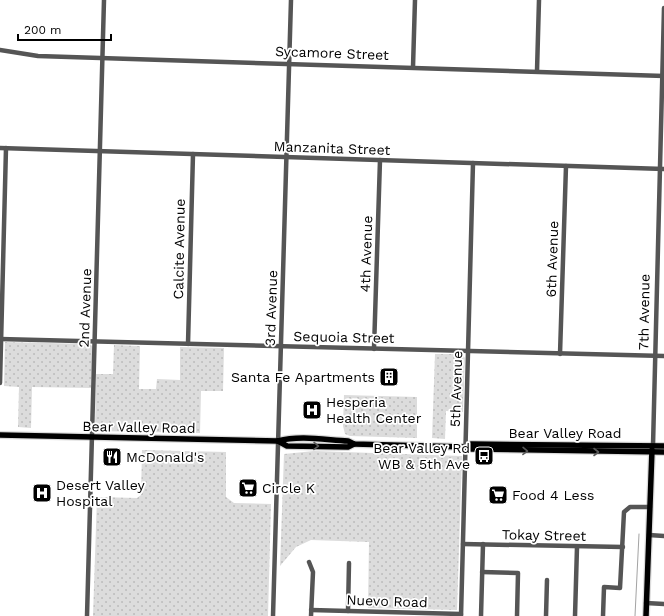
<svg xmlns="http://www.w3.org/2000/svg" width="664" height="616" font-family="'Work Sans',sans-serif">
	<defs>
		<pattern id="grass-dots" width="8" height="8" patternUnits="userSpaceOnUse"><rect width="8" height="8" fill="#dcdcdc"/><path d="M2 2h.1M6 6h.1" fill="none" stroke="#bbb" stroke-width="1.8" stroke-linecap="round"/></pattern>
	</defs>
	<rect width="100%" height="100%" fill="#fff"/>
	<!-- grass -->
	<g fill="url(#grass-dots)">
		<polygon points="5,342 90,344 93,347 91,388 32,387 31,428 18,427 19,387 4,386"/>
		<polygon points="114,345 140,346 139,389 156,389 157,379 180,380 180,347 224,348 223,391 201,391 200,433 98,431 95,429 96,374 113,374"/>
		<polygon points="435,354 462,354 465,358 463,412 446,411 445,439 432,438"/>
		<polygon points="344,395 417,397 417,438 350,436 345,434 343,426"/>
		<polygon points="142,450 226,452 226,497 234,503 271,504 268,616 93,616 97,497 137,498 141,495"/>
		<polygon points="314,451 462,456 457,610 368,608 369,542 311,540 296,547 280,566 284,454"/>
	</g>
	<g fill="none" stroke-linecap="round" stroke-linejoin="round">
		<!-- stream -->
		<polyline stroke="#a3a3a3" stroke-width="1" points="635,616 639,534"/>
		<defs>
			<g id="major">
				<path d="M0,435l278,6c22,-6 48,-1 70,0l6,3 112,3 5,2 193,3"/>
				<polyline points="278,441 287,446 348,447 354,444"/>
				<polyline points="466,447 471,444 664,446"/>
				<polyline points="646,616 652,450"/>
			</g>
		</defs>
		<!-- major casing -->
		<use href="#major" stroke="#dbdbdb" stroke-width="8"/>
		<!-- minor -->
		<g stroke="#555" stroke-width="4.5">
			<polyline points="0,50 38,56 664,76"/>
			<polyline points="413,67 415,0"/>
			<polyline points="537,71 539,0"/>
			<polyline points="0,148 664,169"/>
			<polyline points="0,339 664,356"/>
			<polyline points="188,344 193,154"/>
			<polyline points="374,349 380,160"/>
			<polyline points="560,354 566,166"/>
			<polyline points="0,383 6,148"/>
			<polyline points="653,446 664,8"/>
			<polyline points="649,535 664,536"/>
			<polyline points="463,544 623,547"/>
			<polyline points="309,562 313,572 311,616"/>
			<polyline points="482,572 518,573 517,616"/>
			<polyline points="646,603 664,604"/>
			<polyline points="311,610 461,614"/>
			<polyline points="348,611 349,563"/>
			<polyline points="87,616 104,0"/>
			<polyline points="273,616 291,0"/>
			<polyline points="461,616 473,163"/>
			<polyline points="481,616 483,544"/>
			<polyline points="546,616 547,580"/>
			<polyline points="575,616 577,547"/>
			<polyline points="603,616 604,587 620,588 624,512 630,507 650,507"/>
		</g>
		<!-- major -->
		<use href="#major" stroke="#000" stroke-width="5.5"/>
	</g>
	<!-- one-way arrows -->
	<defs><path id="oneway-chevron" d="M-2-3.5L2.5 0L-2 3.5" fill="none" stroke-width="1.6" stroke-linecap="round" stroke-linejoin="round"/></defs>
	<g stroke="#595959">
		<use href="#oneway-chevron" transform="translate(316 446) rotate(1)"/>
		<use href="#oneway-chevron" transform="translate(525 451) rotate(1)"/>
		<use href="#oneway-chevron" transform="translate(596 452)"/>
	</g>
	<!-- icons -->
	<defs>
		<symbol id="building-square" viewBox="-11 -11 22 22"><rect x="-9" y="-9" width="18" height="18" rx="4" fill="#000" stroke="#fff"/><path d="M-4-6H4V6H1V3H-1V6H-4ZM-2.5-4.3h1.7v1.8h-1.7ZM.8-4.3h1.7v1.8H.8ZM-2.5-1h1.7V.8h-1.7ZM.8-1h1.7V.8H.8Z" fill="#fff"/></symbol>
		<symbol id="hospital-square" viewBox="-11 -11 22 22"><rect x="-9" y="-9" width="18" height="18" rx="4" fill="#000" stroke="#fff"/><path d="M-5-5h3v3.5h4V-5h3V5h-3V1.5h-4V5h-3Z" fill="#fff"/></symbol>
		<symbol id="bus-square" viewBox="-11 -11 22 22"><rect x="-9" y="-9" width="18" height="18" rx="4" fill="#000" stroke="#fff"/><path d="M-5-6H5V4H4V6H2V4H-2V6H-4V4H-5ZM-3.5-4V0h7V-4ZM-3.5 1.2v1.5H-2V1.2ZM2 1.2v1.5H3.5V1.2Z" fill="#fff"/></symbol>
		<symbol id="restaurant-square" viewBox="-11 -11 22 22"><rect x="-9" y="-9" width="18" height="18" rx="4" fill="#000" stroke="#fff"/><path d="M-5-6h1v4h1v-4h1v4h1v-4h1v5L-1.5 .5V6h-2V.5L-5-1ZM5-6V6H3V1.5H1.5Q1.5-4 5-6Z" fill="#fff"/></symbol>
		<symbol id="supermarket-square" viewBox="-11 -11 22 22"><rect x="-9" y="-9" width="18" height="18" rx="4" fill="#000" stroke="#fff"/><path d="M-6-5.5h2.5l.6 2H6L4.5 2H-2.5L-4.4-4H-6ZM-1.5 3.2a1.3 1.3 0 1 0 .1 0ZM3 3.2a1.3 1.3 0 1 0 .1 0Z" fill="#fff"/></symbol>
	</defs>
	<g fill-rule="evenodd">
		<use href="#building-square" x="378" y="366" width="22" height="22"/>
		<use href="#hospital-square" x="301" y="399" width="22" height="22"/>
		<use href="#bus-square" x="473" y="445" width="22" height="22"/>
		<use href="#restaurant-square" x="101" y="446" width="22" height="22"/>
		<use href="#supermarket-square" x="237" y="477" width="22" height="22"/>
		<use href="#hospital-square" x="31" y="482" width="22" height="22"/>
		<use href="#supermarket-square" x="487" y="484" width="22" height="22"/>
	</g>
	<g text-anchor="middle" stroke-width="3.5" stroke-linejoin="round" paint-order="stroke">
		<!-- street labels -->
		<g font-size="14" fill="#000" stroke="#fff">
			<text transform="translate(332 53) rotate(2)" y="5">Sycamore Street</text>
			<text transform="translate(332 148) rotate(2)" y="5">Manzanita Street</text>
			<text transform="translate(179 249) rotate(-89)" y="5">Calcite Avenue</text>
			<text transform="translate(366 254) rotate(-88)" y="5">4th Avenue</text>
			<text transform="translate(552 259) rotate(-88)" y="5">6th Avenue</text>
			<text transform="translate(85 308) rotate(-88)" y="5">2nd Avenue</text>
			<text transform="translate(271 308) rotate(-88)" y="5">3rd Avenue</text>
			<text transform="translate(644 312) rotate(-89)" y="5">7th Avenue</text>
			<text transform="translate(344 337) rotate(1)" y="5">Sequoia Street</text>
			<text transform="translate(456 389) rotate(-88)" y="5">5th Avenue</text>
			<text transform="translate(139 427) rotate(1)" y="5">Bear Valley Road</text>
			<text x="565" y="438">Bear Valley Road</text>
			<text transform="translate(544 535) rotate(1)" y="5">Tokay Street</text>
			<text transform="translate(387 601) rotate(2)" y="5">Nuevo Road</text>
		</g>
		<!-- poi labels -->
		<g font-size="14" fill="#000" stroke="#fff" text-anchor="start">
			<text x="375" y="382" text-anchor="end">Santa Fe Apartments</text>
			<text x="326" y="407">Hesperia<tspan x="326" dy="16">Health Center</tspan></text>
			<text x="470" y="453" text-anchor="end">Bear Valley Rd<tspan x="470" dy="16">WB &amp; 5th Ave</tspan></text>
			<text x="126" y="462">McDonald's</text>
			<text x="56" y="490">Desert Valley<tspan x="56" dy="16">Hospital</tspan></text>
			<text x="262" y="493">Circle K</text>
			<text x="512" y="500">Food 4 Less</text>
		</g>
	</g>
	<!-- scale -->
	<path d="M18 34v6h93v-6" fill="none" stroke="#000000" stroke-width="2"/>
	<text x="24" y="34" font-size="12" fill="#000000" stroke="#ffffff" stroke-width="3" paint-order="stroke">200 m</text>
</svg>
